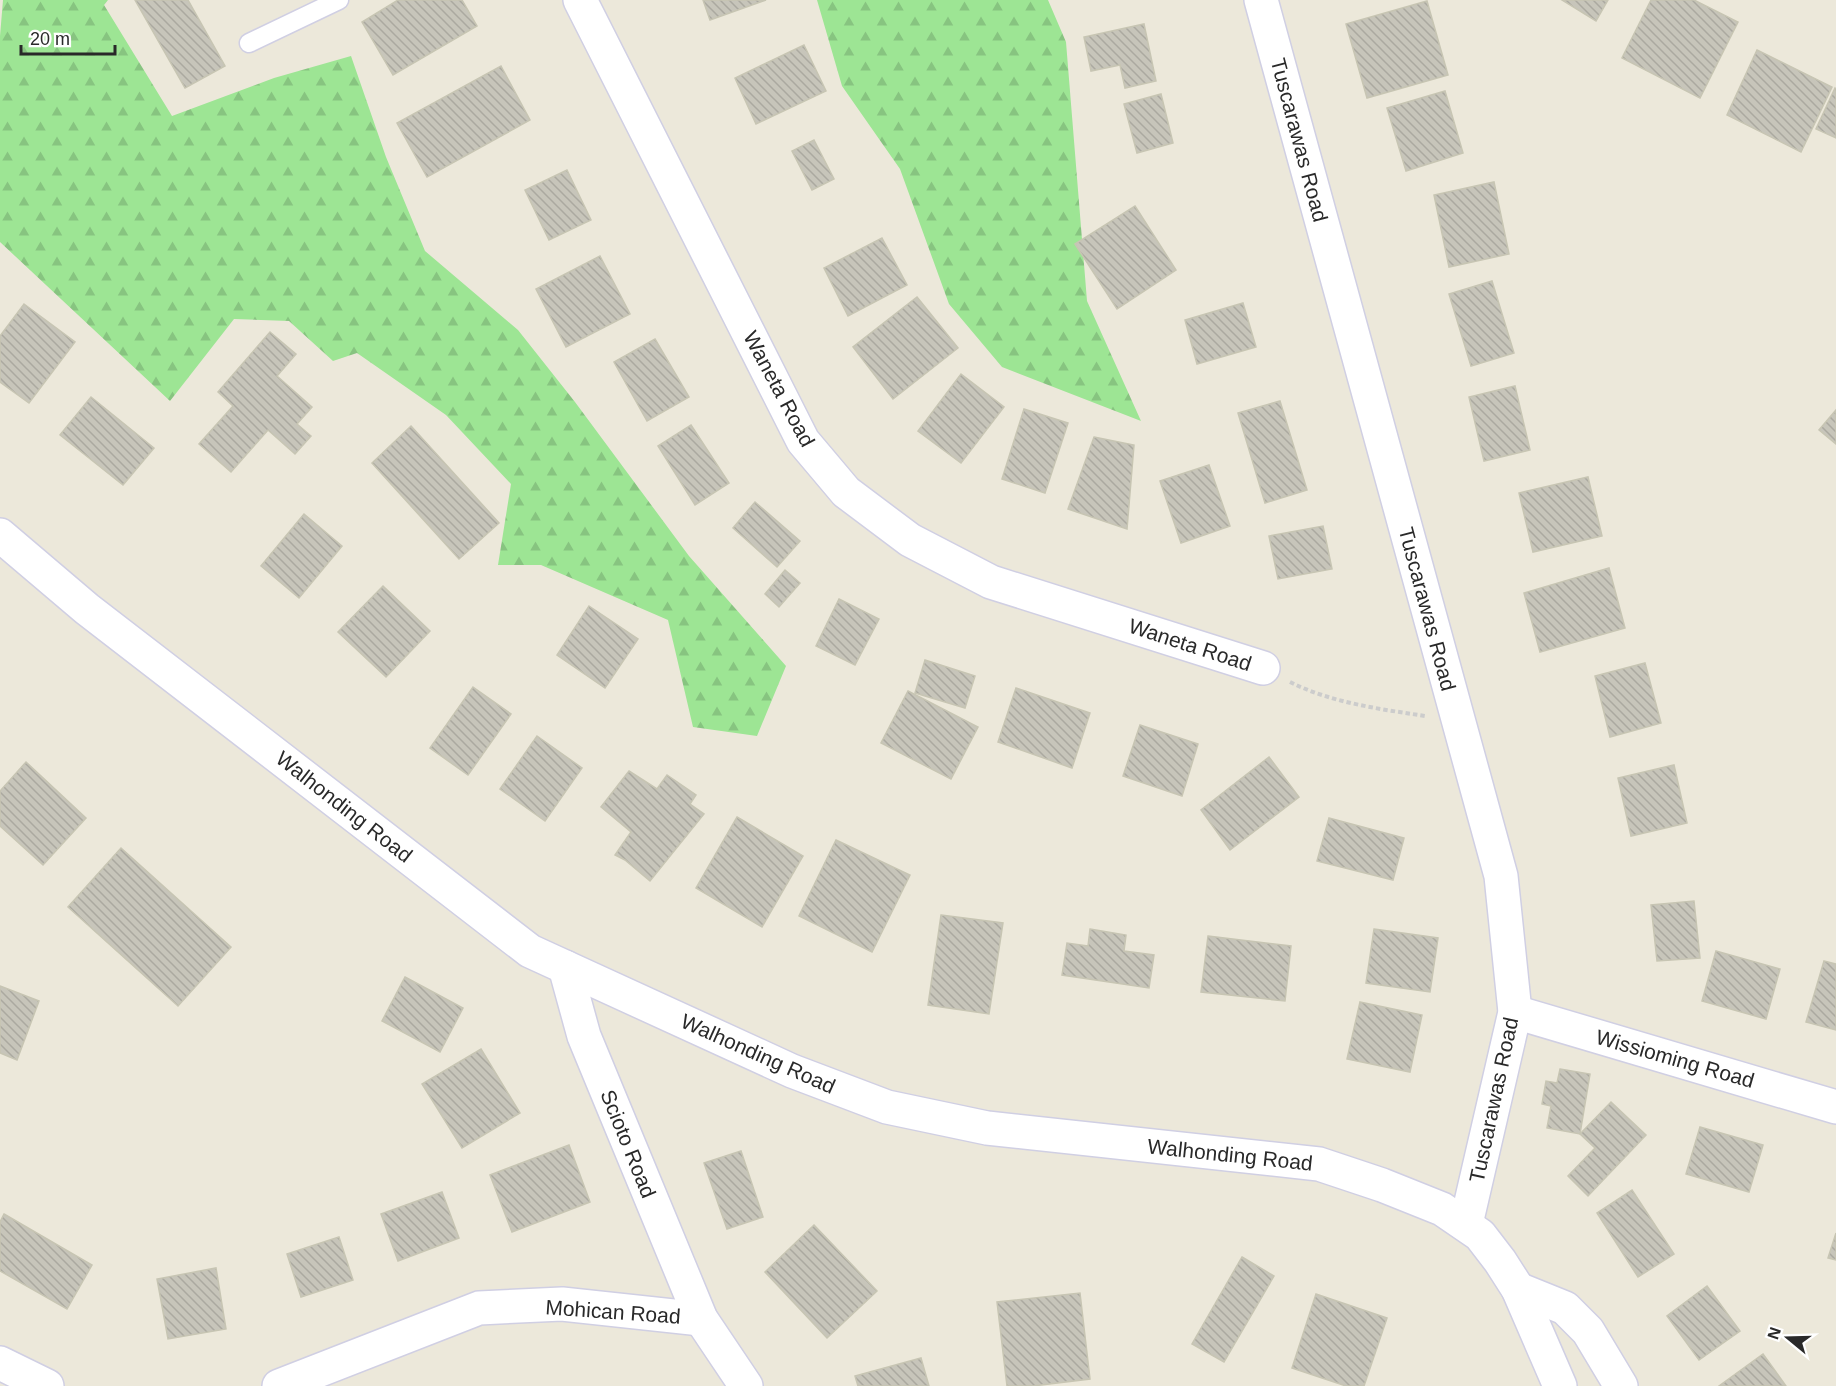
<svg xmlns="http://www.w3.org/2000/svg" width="1836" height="1386" font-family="Helvetica,sans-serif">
	<defs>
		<pattern id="forest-firs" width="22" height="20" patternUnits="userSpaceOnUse" patternTransform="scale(1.5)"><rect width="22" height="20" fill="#9de594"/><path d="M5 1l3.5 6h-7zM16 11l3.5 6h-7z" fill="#87c480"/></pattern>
		<pattern id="building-back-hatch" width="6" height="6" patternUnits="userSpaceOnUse" patternTransform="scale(1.5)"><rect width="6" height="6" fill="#c7c5ba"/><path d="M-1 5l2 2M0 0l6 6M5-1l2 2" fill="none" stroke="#aba9a0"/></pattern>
	</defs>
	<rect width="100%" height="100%" fill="#ece8da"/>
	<!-- forest -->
	<g fill="url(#forest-firs)">
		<polygon points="3,0 108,0 104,5 172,116 274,78 351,56 386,157 425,251 518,330 575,402 689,556 786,666 757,736 693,727 668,620 541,565 498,565 511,484 446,415 357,353 333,361 289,321 234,319 170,401 0,242 0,36"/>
		<polygon points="817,0 1048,0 1066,42 1087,301 1141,421 1002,367 949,304 900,169 842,86"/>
	</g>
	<!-- building -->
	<g fill="url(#building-back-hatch)" stroke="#c7c5b3" stroke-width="1.5">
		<polygon points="135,0 188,0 225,66 185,88"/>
		<polygon points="398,0 462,0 477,26 393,75 362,22"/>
		<polygon points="703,0 766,0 710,20"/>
		<polygon points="1562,0 1608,0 1596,21"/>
		<polygon points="1651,0 1694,0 1738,22 1700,98 1622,58"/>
		<polygon points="1427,1 1448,75 1367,98 1346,24"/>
		<polygon points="1144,24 1156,81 1125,88 1120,65 1091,71 1084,37"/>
		<polygon points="804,45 826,91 756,124 735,78"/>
		<polygon points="1757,50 1832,87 1801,152 1727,115"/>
		<polygon points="501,66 530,120 427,177 397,123"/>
		<polygon points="1835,88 1836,89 1836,138 1816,129"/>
		<polygon points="1445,91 1463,153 1406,171 1387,108"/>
		<polygon points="1161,94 1173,143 1137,153 1124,104"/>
		<polygon points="814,140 834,179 812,190 792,151"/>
		<polygon points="567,170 591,220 549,240 525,190"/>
		<polygon points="1494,182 1509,254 1449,267 1434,195"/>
		<polygon points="1135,206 1176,270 1117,309 1075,244"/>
		<polygon points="882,238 907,285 848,316 824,268"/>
		<polygon points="600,256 630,314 566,347 536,289"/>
		<polygon points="1492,281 1514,353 1471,366 1449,294"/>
		<polygon points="917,297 958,348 893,399 853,347"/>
		<polygon points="1243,303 1256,347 1197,364 1185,320"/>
		<polygon points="24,304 75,342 29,403 0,382 0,336"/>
		<polygon points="270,332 296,354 277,376 312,407 297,424 311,436 295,454 268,430 231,472 199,444 233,406 218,392"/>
		<polygon points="655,339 689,397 647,421 614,362"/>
		<polygon points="961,374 1004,407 961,463 918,431"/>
		<polygon points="1515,386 1530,450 1484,461 1469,397"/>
		<polygon points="91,397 154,448 123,485 60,435"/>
		<polygon points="1280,401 1307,490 1265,503 1238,413"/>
		<polygon points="1024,409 1068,423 1045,493 1002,479"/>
		<polygon points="1836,410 1836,444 1819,430"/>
		<polygon points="691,425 729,483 695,505 658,446"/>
		<polygon points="411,426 499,523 459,559 372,463"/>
		<polygon points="1094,437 1134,445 1127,529 1068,509"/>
		<polygon points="1209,465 1230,526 1181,543 1160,481"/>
		<polygon points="1588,477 1602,536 1533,552 1519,493"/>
		<polygon points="755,502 800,541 777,567 733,528"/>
		<polygon points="304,514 342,546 299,598 261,566"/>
		<polygon points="1323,526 1332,569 1278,579 1269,536"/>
		<polygon points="1609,568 1625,628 1540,652 1524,593"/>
		<polygon points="785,570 800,583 779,607 765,594"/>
		<polygon points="383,586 430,631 386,677 338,632"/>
		<polygon points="839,599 879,619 855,665 816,646"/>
		<polygon points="589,606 638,639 605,688 557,655"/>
		<polygon points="925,660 975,676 965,708 915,693"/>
		<polygon points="1645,663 1661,723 1610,737 1595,676"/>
		<polygon points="473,687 511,714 468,775 430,748"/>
		<polygon points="1016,688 1090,713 1072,768 998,742"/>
		<polygon points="908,691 978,727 951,779 881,743"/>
		<polygon points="1140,725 1198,744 1182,796 1123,776"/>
		<polygon points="537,736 582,768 545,821 500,789"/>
		<polygon points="1269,757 1299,797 1230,850 1201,810"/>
		<polygon points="26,762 86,818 43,865 0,826 0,791"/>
		<polygon points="1674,765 1687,823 1631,836 1618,778"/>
		<polygon points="629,771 657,789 667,775 696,795 690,804 704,814 650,881 625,860 615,855 631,832 601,807"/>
		<polygon points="737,817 803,856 762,927 696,888"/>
		<polygon points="1329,818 1404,838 1393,880 1317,861"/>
		<polygon points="836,840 910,875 872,952 799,916"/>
		<polygon points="121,848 231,947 178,1006 68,907"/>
		<polygon points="1694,901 1700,958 1657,961 1651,905"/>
		<polygon points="941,915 1003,923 989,1014 928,1005"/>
		<polygon points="1090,929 1126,935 1124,951 1154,955 1149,988 1062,975 1067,943 1088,946"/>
		<polygon points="1374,929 1438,938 1430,992 1366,983"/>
		<polygon points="1208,936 1291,946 1285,1001 1201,992"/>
		<polygon points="1716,951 1780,969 1766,1019 1702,1001"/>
		<polygon points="1824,961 1836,964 1836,1030 1806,1022"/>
		<polygon points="405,977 463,1008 440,1052 382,1021"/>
		<polygon points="0,986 39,1001 17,1060 0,1053"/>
		<polygon points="1360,1002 1422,1015 1410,1072 1347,1059"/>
		<polygon points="481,1049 520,1113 462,1148 422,1084"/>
		<polygon points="1560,1069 1590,1074 1580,1134 1547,1128 1551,1106 1542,1104 1546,1081 1557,1083"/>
		<polygon points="1611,1102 1646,1135 1588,1196 1568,1176 1595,1148 1580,1134"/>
		<polygon points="1700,1127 1763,1145 1749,1192 1686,1174"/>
		<polygon points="569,1145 590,1202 512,1232 490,1175"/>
		<polygon points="741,1151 763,1217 727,1229 704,1163"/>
		<polygon points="1632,1190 1674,1254 1638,1277 1597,1213"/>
		<polygon points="442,1192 459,1238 398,1261 381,1214"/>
		<polygon points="4,1214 92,1265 67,1309 0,1271 0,1222"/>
		<polygon points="814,1225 877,1291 827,1338 765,1272"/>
		<polygon points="1836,1233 1836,1260 1828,1258"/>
		<polygon points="339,1237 353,1280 301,1297 287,1254"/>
		<polygon points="1242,1257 1274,1276 1224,1362 1192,1344"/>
		<polygon points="216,1268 226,1329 168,1339 157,1279"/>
		<polygon points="1707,1286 1740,1331 1699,1360 1667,1316"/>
		<polygon points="1080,1293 1090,1379 1033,1386 1007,1386 997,1302"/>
		<polygon points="1316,1294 1387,1318 1364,1386 1346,1386 1292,1368"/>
		<polygon points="1763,1354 1786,1386 1719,1386"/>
		<polygon points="921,1358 929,1386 858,1386 855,1376"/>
	</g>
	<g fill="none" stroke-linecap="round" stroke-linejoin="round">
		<defs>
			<polyline id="lane" points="249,43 339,0"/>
			<g id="street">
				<polyline points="580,0 803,441 846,492 910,540 991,582 1263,668"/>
				<polyline points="1261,0 1501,876 1515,1012 1466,1224"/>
				<polyline points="0,535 87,609 530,951 792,1071 887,1107 987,1128 1319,1164 1382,1185 1442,1209 1480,1235 1500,1261 1518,1289 1560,1386"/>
				<polyline points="565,967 584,1036 701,1319 746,1386"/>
				<polyline points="1515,1012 1836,1107"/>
				<polyline points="1518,1289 1565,1308 1588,1331 1621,1386"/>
				<polyline points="0,1363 47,1386"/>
				<polyline points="279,1386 479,1308 562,1304 701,1319"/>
			</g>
		</defs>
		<!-- lane casing -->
		<use href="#lane" stroke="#d0cfe3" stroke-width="21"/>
		<!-- street casing -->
		<use href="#street" stroke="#d0cfe3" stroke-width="36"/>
		<!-- path -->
		<path stroke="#ccc" stroke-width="4" stroke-dasharray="4.5 3" stroke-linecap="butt" d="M1290,682c42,21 90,27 135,34"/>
		<!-- lane -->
		<use href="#lane" stroke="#fff" stroke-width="18"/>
		<!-- street -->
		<use href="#street" stroke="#fff" stroke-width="33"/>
	</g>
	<g text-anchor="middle" stroke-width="4.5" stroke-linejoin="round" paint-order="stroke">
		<!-- street labels -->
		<g font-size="21" fill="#292929" stroke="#fff">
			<text transform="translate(1299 140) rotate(75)" y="7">Tuscarawas Road</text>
			<text transform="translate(779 389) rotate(62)" y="7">Waneta Road</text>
			<text transform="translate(1427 609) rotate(75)" y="7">Tuscarawas Road</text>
			<text transform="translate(1190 645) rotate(18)" y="7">Waneta Road</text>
			<text transform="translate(344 807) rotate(38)" y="7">Walhonding Road</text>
			<text transform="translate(758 1054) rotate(24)" y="7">Walhonding Road</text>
			<text transform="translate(1675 1059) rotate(16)" y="7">Wissioming Road</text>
			<text transform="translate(1494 1100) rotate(-78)" y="7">Tuscarawas Road</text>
			<text transform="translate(628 1144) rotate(68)" y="7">Scioto Road</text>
			<text transform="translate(1230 1155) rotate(6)" y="7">Walhonding Road</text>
			<text transform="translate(613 1312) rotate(4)" y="7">Mohican Road</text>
		</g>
	</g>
	<!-- north arrow -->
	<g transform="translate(1788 1338) rotate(289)" stroke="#ffffff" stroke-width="4.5" paint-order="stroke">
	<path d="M0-4.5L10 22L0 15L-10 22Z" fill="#292929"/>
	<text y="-9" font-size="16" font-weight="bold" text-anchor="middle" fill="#292929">N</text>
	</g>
	<!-- scale -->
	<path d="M21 45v9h94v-9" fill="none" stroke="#292929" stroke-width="3"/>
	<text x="30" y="45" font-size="18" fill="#292929" stroke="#ffffff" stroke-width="4.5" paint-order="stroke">20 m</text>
</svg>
